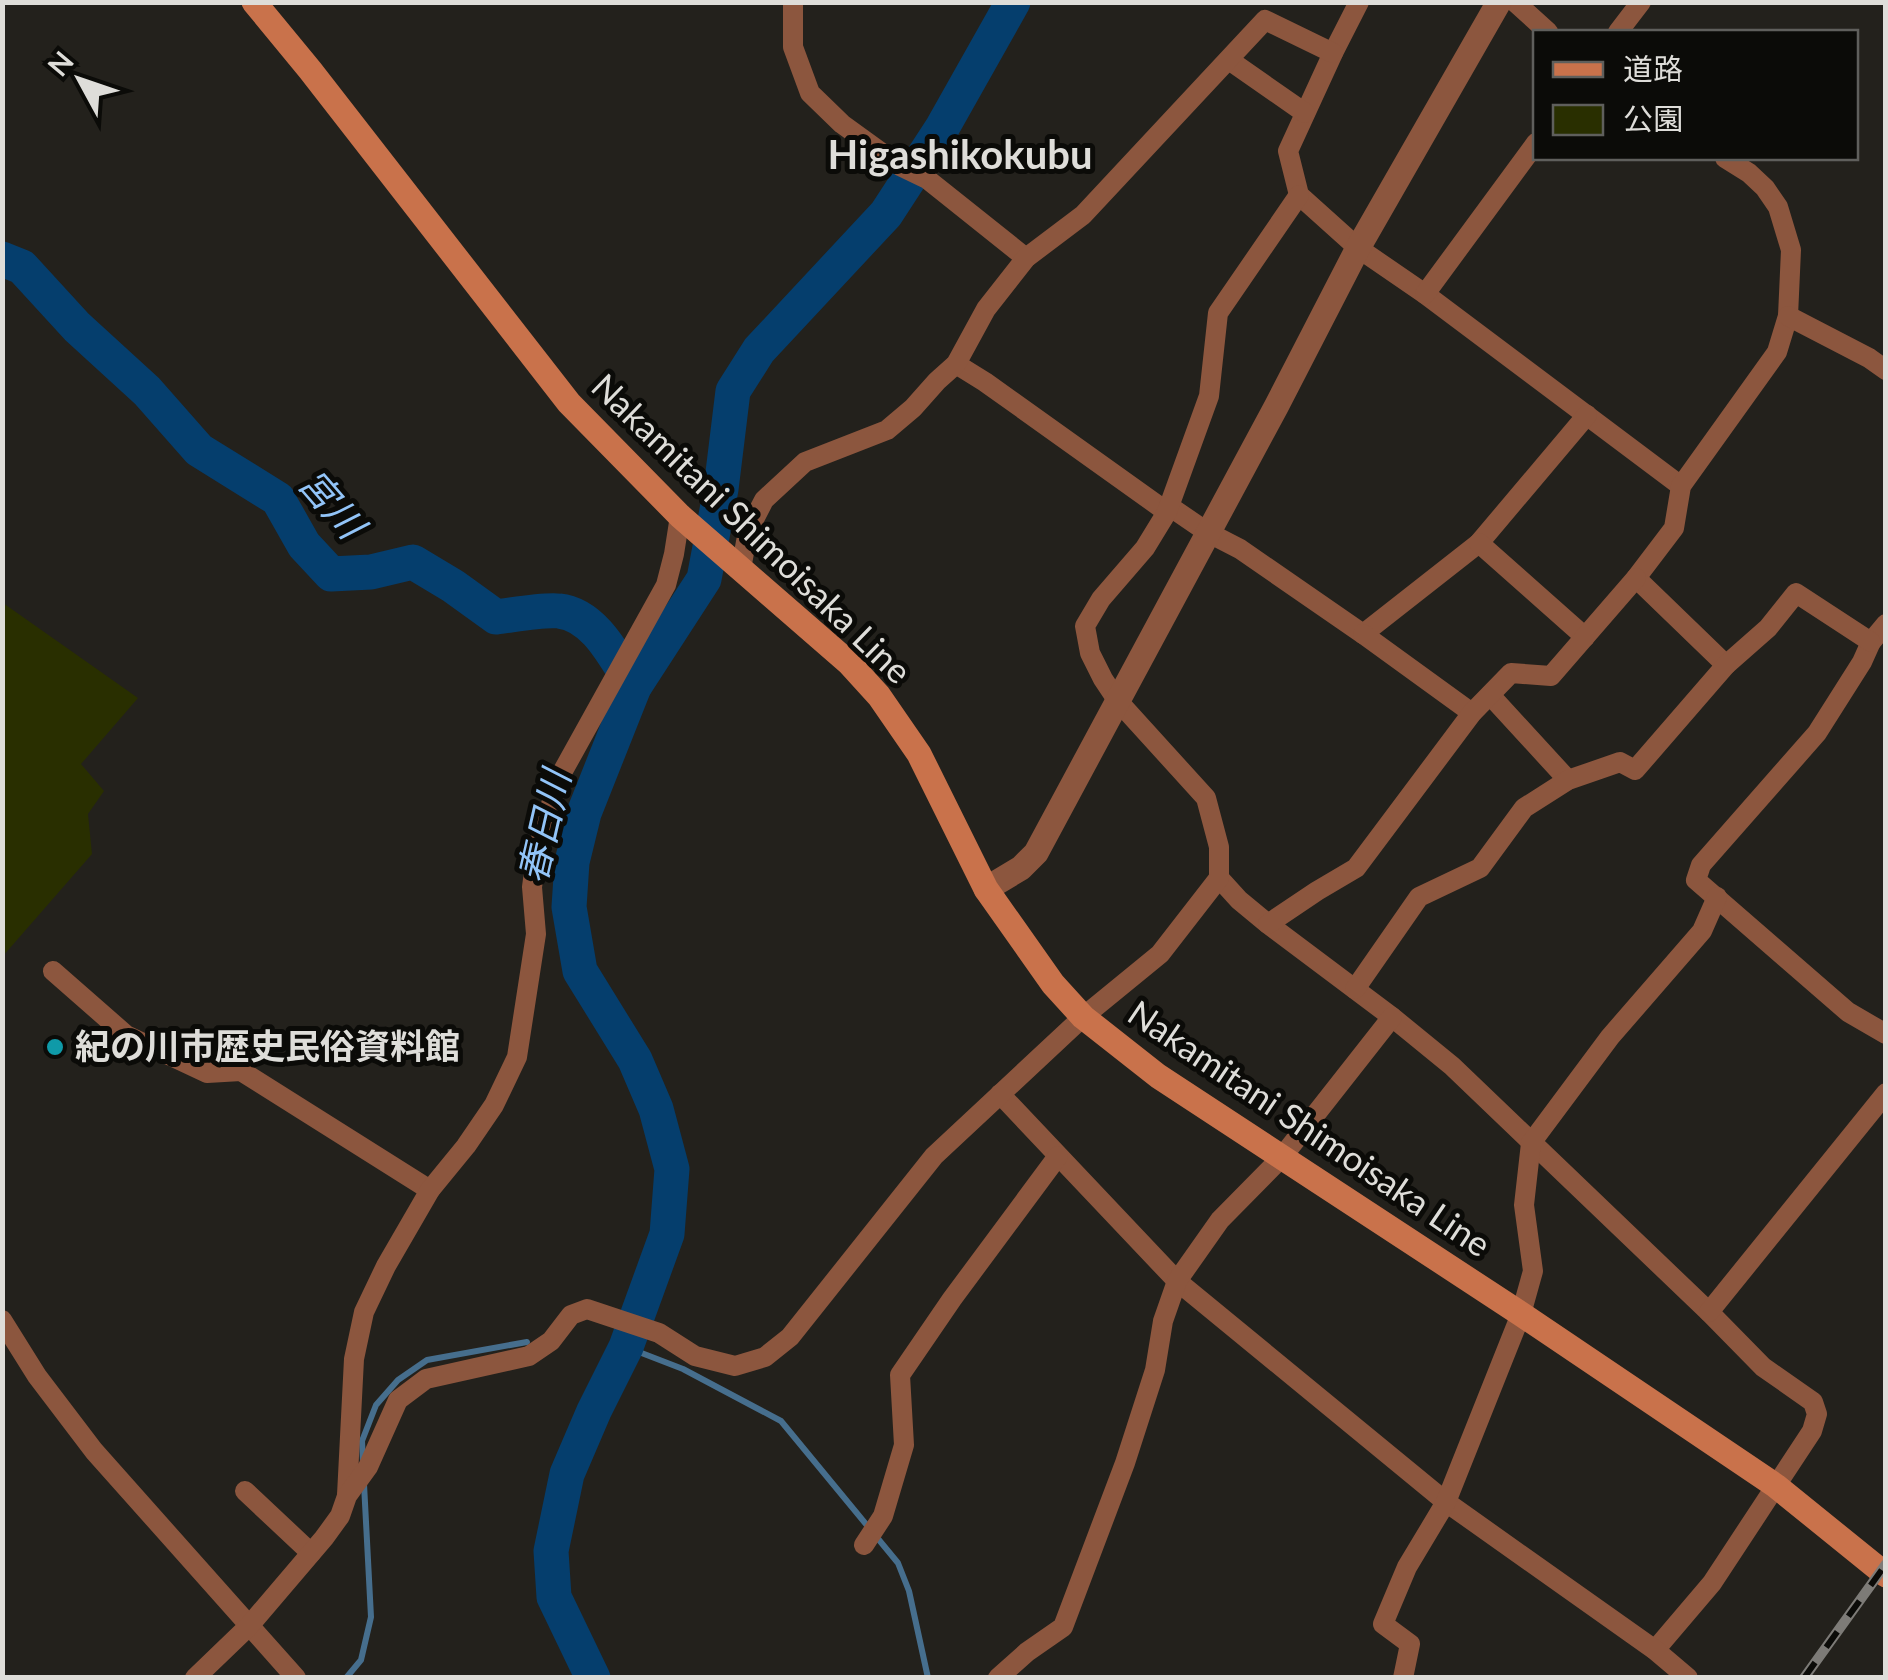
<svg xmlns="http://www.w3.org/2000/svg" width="1888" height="1680" font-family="Lato,'Noto Sans JP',sans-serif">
	<rect width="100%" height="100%" fill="#23211c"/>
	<!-- green -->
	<polygon fill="#292f00" points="3,603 138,698 81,764 104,791 88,814 92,854 3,956"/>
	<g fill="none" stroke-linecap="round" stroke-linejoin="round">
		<!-- stream -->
		<g stroke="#466e8d" stroke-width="6">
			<polyline points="626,1347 683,1369 781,1421 898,1563 909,1591 928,1678"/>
			<polyline points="363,1462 362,1441 376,1405 398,1380 427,1360 527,1342"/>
			<polyline points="346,1678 361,1660 371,1617 364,1484"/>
		</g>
		<!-- river -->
		<g stroke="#053e6d" stroke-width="35">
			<path d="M2,259l20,8 55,60 70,64 52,59 79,49 26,46 27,29 40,-2 42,-10 40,24 43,31c17,-2 48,-8 63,-6 37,4 57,49 75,76"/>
			<polyline points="593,1678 554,1597 551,1551 567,1474 594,1411 626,1347 667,1234 672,1169 656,1109 635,1060 580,971 569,907 572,862 584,813 634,687 704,579 721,489 733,391 759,350 886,214 942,128 1013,2"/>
		</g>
		<!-- minor -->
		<g stroke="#8c563e" stroke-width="20">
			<polyline points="793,2 793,47 810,93 842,124 900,166 927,179 1026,258"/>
			<polyline points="1359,2 1333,53 1288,151 1299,195 1358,248 1425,294 1681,486"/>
			<polyline points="1515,2 1548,32"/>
			<polyline points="1618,32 1641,2"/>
			<polyline points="1229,60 1305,113"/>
			<polyline points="1725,158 1749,173 1765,188 1778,207 1791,250 1788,316 1777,352 1681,486 1674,528 1636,578 1726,665"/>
			<polyline points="1425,294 1536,143"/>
			<polyline points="1788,316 1869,358 1886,370"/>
			<polyline points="956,364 985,382 1167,512"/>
			<polyline points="1169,506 1207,532 1240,549 1363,634 1479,543 1587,415"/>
			<polyline points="1479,543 1585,637"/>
			<polyline points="741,569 748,531 764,500 805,462 887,430 913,408 937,381 956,364 986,309 1026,258 1083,215 1265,20 1333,53"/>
			<polyline points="1886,624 1871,642 1862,662 1817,733 1701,865 1696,880 1848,1012 1886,1034"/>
			<polyline points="1363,634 1472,713"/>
			<polyline points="1490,695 1568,780"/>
			<polyline points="1219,878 1239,900 1268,924 1392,1017 1452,1066 1709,1312 1763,1367 1813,1402 1817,1414 1812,1431 1712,1583 1655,1650"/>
			<polyline points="1268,924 1317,891 1356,868 1472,713 1511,673 1551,676 1636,578"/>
			<polyline points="53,971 126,1035 207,1073 241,1071 430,1190"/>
			<polyline points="1355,989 1419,897 1480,868 1524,808 1568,780 1620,762 1635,770 1726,665 1768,628 1796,593 1871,642"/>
			<polyline points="1000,1094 1177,1281 1446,1502 1655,1650 1688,1678"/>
			<polyline points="1709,1312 1886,1093"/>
			<polyline points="2,1320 37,1376 94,1451 296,1678"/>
			<polyline points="245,1491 311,1553"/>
			<polyline points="347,1495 354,1359 364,1312 386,1266 430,1190 466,1146 494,1105 517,1057 536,934 532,887 537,851 559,778 666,585 674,554 680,516"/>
			<polyline points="864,1545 883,1516 904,1445 900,1375 952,1299 1058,1156"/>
			<polyline points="195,1678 249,1626 324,1538 340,1516 347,1496 368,1467 398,1400 426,1379 529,1356 551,1341 571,1315 587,1309 659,1333 695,1356 735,1366 765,1357 790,1337 934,1156 1083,1017 1160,954 1219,878 1219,847 1206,798 1117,700 1103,679 1090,653 1085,626 1101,599 1145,548 1167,512 1209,396 1218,313 1299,195"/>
			<polyline points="998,1678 1027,1652 1063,1627 1125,1463 1155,1370 1163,1321 1177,1281 1220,1220 1282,1157 1392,1017"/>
			<polyline points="1403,1678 1410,1644 1383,1624 1407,1567 1446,1502 1521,1314 1533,1271 1524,1205 1531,1143 1610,1037 1702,931 1717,897"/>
		</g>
		<!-- tertiary -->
		<polyline stroke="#8c563e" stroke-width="25" points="986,889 1021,868 1036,853 1276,407 1358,248 1499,2"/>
		<!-- secondary -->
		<polyline stroke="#c9724b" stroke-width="25" points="254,2 310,70 569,403 680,516 849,663 879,696 919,754 986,889 1053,984 1083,1017 1158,1076 1521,1314 1776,1486 1886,1575"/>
		<defs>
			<polyline id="rail" points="1804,1678 1886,1564"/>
		</defs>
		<!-- rail casing -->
		<use href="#rail" stroke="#7d7b77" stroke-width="10"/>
		<!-- rail -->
		<use href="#rail" stroke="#0b0b08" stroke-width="6" stroke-dasharray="19" stroke-linecap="butt"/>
	</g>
	<!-- markers -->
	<circle fill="#0f9aa8" stroke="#0b0b08" stroke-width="4" cx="55" cy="1047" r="10"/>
	<g text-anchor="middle" stroke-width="10" stroke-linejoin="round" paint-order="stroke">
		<!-- street labels -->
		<g font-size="35" fill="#deddd9" stroke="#0b0b08">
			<text transform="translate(751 529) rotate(44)" y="12">Nakamitani Shimoisaka Line</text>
			<text transform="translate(1309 1129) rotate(34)" y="12">Nakamitani Shimoisaka Line</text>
		</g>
		<!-- poi labels -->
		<g font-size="35" font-weight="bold" fill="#deddd9" stroke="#0b0b08" text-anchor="start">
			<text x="75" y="1059">紀の川市歴史民俗資料館</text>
		</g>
		<!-- water labels -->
		<g font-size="38" font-style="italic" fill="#92c4f8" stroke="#0b0b08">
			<text transform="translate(331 504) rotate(49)" y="13">宮川</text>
			<text transform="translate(545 827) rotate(-77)" y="13">春日川</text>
		</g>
		<!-- quarter labels -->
		<g font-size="40" font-weight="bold" fill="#deddd9" stroke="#0b0b08">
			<text x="960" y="169">Higashikokubu</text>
		</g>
	</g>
	<!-- border -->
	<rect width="1888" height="1680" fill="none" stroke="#deddd9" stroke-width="10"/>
	<!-- legend -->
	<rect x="1533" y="30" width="325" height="130" fill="#0b0b08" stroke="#5f5f5c" stroke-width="2.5"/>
	<rect x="1553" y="62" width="50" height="15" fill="#c9724b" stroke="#5f5f5c" stroke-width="2.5"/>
	<text x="1623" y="80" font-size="30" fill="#deddd9">道路</text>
	<rect x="1553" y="105" width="50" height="30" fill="#292f00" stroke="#5f5f5c" stroke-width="2.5"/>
	<text x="1623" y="130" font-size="30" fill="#deddd9">公園</text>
	<!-- north arrow -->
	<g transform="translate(80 80) rotate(310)" stroke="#0b0b08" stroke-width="8" paint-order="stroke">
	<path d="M0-8L18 38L0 25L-18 38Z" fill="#deddd9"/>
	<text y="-15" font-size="28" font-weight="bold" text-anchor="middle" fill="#deddd9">N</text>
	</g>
</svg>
